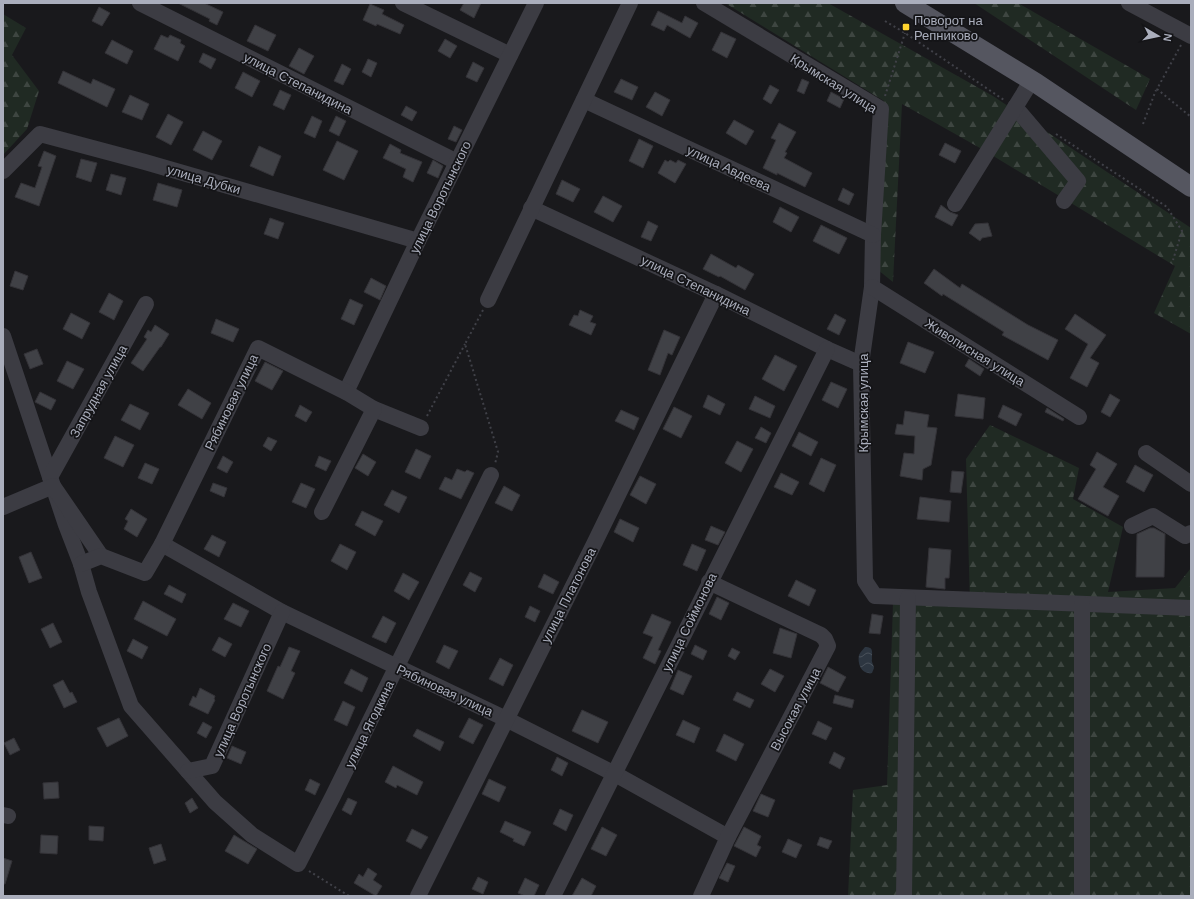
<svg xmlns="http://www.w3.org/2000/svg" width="1194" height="899" font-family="Arial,sans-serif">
	<defs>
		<pattern id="forest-firs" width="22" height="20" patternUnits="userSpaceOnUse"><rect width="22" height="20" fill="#202a23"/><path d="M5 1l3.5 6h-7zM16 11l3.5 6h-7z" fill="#3e4641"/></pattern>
		<pattern id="water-waves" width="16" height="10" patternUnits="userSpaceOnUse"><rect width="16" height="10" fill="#2d3641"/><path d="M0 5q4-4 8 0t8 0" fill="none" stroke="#49515a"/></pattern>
	</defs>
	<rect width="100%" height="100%" fill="#19191c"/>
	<!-- forest -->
	<g fill="url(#forest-firs)">
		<polygon points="725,3 828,3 993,96 1191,228 1191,334 1154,313 1175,266 980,148 902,104 893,282 878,270 884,101"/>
		<polygon points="974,3 1018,3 1150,79 1136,110"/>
		<polygon points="3,14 26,28 12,55 39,91 27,129 3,155"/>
		<polygon points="990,425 1079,468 1073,499 1123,527 1108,592 1175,588 1191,568 1191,896 848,896 853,790 887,785 893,603 970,604 966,459"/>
	</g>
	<!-- water -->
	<path fill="url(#water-waves)" d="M865,647c9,0 7,5 7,12 -1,3 2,6 2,9l-2,5c-10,2 -15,-9 -13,-18 1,-3 4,-5 6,-8z"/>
	<!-- building -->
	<g fill="#404146" stroke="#343338">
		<polygon points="178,3 204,3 223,12 217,25 209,21 210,19"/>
		<polygon points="464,3 481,3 474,18 460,10"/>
		<polygon points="370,4 384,10 382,14 404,25 400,34 377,24 376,26 363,20"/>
		<polygon points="99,7 110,13 102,26 92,21"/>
		<polygon points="658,11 682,23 685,16 698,23 690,38 667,25 664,31 651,25"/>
		<polygon points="255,25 276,35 268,51 247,41"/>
		<polygon points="721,32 736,39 727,58 712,50"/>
		<polygon points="161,35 168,38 170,35 181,40 180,43 185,46 178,61 154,49"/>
		<polygon points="445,39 457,46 450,58 438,51"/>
		<polygon points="112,40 133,51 127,64 105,53"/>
		<polygon points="299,48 314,56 304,74 289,66"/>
		<polygon points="203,53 216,59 211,69 199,62"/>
		<polygon points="368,59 377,63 371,77 362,72"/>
		<polygon points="473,62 484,68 477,82 466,77"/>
		<polygon points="342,64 351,69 343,85 334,81"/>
		<polygon points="63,71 91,84 93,79 115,89 107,107 58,83"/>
		<polygon points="243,72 260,81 252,97 235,88"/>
		<polygon points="621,79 638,87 632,100 614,92"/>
		<polygon points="802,79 809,82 804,94 797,91"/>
		<polygon points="770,85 779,90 771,104 763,99"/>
		<polygon points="280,90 291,95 284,110 273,105"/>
		<polygon points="655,92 670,100 662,116 646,107"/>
		<polygon points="831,92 844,99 840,108 827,101"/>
		<polygon points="130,95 149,104 142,120 122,112"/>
		<polygon points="406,106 417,112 412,121 401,115"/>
		<polygon points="168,114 183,122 171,145 156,137"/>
		<polygon points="312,116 322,121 315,138 304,133"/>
		<polygon points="336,116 346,121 339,136 329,131"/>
		<polygon points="734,120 754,131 746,145 726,133"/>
		<polygon points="779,123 796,132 785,152 787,153 784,158 812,173 805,187 777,173 777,175 763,168 776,140 771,138"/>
		<polygon points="454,126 462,130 456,142 448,139"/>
		<polygon points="203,131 222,141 212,160 193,150"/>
		<polygon points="639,139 653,146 643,168 629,161"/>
		<polygon points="337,141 358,151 344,180 323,170"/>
		<polygon points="945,143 961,151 955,163 939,155"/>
		<polygon points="390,144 401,150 400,153 422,162 413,182 403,177 406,169 383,158"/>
		<polygon points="259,146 281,156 273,176 250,166"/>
		<polygon points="44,151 56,156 39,206 15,197 21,183 35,188 42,167 38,166"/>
		<polygon points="81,159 97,163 91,182 76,177"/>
		<polygon points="433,160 443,166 438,178 427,173"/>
		<polygon points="665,160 668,162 670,160 676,163 678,160 686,164 675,183 658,173"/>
		<polygon points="111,174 126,178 121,195 106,190"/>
		<polygon points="562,180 580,189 573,202 556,194"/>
		<polygon points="158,183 182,190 177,207 153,200"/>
		<polygon points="843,188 854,194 849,205 838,200"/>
		<polygon points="603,196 622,206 613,222 594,212"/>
		<polygon points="941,205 950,212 958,215 952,226 935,217"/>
		<polygon points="780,207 799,217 791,232 773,222"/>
		<polygon points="270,218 284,223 278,239 264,234"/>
		<polygon points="648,221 658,226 651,241 641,237"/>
		<polygon points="988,223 992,236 982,238 980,241 969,233 975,224"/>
		<polygon points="821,225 847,238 839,254 813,241"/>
		<polygon points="711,254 736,268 738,265 754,274 745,290 720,276 719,277 703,269"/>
		<polygon points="934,269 960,288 962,284 1028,325 1058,340 1048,360 1002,335 1004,332 943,294 942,296 924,283"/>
		<polygon points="15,271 28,276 23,290 10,286"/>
		<polygon points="371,278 386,286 380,300 364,292"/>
		<polygon points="109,293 123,301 114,320 99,312"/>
		<polygon points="350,299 363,305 354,325 341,319"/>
		<polygon points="580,310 593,316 590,322 596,324 591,335 569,325 574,315 578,316"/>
		<polygon points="71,313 90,323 82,339 63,329"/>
		<polygon points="835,314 846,320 839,335 827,329"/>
		<polygon points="1075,314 1106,335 1090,358 1099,363 1087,387 1070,378 1088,344 1065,329"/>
		<polygon points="216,319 239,329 233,342 211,333"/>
		<polygon points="155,325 169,334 161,347 160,347 143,371 131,363 147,339 144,337 148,330 151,332"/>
		<polygon points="664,330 680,337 672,355 668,353 660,375 648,370"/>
		<polygon points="908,342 934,352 925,373 900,363"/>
		<polygon points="37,349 43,364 30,369 24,354"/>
		<polygon points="775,355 797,366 784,391 762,379"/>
		<polygon points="969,359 984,369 980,376 965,366"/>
		<polygon points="67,361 84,369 73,389 57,381"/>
		<polygon points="265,362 283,371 272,390 255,381"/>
		<polygon points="831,382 847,389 838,408 822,400"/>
		<polygon points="188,389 211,403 202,419 178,405"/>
		<polygon points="40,392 56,400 51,410 35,402"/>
		<polygon points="958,394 985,398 983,419 955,416"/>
		<polygon points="1110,394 1120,400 1110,417 1101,412"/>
		<polygon points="708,395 725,404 720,415 703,407"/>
		<polygon points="755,396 775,406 770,418 749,409"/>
		<polygon points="130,404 149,413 140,430 121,420"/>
		<polygon points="300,405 312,412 306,422 295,416"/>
		<polygon points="1003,405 1022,414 1016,426 998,417"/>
		<polygon points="674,407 692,416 681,438 663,429"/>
		<polygon points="1047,408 1064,419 1063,421 1045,412"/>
		<polygon points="621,410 639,418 634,430 615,421"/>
		<polygon points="905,411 929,415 927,427 937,428 931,465 923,469 922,480 900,476 904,453 914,454 915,436 895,434 897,424 903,425"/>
		<polygon points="761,427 771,433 766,443 755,438"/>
		<polygon points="799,432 818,442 811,456 792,446"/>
		<polygon points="115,436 134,445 123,467 104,458"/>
		<polygon points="268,437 277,441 271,451 263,446"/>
		<polygon points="737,441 753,449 741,472 725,463"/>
		<polygon points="416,449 431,456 420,479 405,472"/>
		<polygon points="1097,452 1117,464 1103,487 1119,496 1108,516 1078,499 1096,469 1090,465"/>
		<polygon points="363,454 376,462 368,476 355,468"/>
		<polygon points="223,456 233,462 227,473 217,468"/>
		<polygon points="319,456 331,461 326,471 315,466"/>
		<polygon points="821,458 836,465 824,492 809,484"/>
		<polygon points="145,463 159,469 152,484 138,478"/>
		<polygon points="1135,465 1153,475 1144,492 1126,482"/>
		<polygon points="457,469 465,472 467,470 474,473 461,499 439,489 445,477 452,480"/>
		<polygon points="952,471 964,472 961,493 950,492"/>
		<polygon points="781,473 799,482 792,495 774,487"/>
		<polygon points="640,476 656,484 646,504 630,495"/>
		<polygon points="213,483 227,488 224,497 210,491"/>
		<polygon points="301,483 315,489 306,508 292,502"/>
		<polygon points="504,486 520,495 512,511 495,503"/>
		<polygon points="392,490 407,497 399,513 384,505"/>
		<polygon points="920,497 951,501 949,522 917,519"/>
		<polygon points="131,509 147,519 137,537 124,529 128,521 125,519"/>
		<polygon points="362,511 383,521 375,536 355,525"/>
		<polygon points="620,519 639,528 633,542 614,532"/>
		<polygon points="711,526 725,532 718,545 705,540"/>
		<polygon points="1150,528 1154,528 1165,534 1164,577 1136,577 1137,534"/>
		<polygon points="212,535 226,542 219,557 204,549"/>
		<polygon points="340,544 356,552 347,570 331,561"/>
		<polygon points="692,544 706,550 697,571 683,565"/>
		<polygon points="929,548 951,550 949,578 945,578 945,589 926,587"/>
		<polygon points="31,552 42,578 29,583 19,557"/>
		<polygon points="470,572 482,578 475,592 463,585"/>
		<polygon points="403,573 419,582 409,600 394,591"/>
		<polygon points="544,574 559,582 553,594 538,587"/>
		<polygon points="796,580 816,590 809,606 788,596"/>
		<polygon points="169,585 186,594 182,603 164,594"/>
		<polygon points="717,597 729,603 721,620 709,614"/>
		<polygon points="143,601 176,619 167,636 134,619"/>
		<polygon points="233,603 249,611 241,627 224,619"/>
		<polygon points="530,606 540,611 535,622 525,617"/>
		<polygon points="652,614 671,622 658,650 661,651 655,664 643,658 653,637 643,633"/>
		<polygon points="872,614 883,616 880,634 869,633"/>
		<polygon points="383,616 396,623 386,643 372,637"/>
		<polygon points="53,623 62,642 50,648 41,629"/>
		<polygon points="780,628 797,634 791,658 773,653"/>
		<polygon points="219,637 232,644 225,657 212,650"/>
		<polygon points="133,639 148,647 142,659 127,651"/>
		<polygon points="444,645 458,651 449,669 436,662"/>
		<polygon points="695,645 707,651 703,660 691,654"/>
		<polygon points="289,647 300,651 291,671 295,673 283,699 267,691 278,666 280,667"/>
		<polygon points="732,648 740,652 735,660 728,656"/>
		<polygon points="500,658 513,665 503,686 489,679"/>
		<polygon points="828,667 846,677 838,692 820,683"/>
		<polygon points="351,669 368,678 362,692 344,683"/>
		<polygon points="770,669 784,676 775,692 761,684"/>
		<polygon points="678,670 692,676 683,695 670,689"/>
		<polygon points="63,680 70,693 72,692 77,702 64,708 53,685"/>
		<polygon points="200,688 215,696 214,699 215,700 208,714 189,705 193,696 196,698"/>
		<polygon points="737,692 754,700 750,708 733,700"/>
		<polygon points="835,695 854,700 852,708 833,703"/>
		<polygon points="343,701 355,707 347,726 334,720"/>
		<polygon points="582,710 608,722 598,743 572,731"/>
		<polygon points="119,718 128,736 107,747 97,728"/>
		<polygon points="469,718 483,725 473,744 459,737"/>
		<polygon points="683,720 700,728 694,743 676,735"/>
		<polygon points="818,721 832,728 826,740 812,734"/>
		<polygon points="203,722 212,727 206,738 197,733"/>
		<polygon points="417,729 444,742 440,751 413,736"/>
		<polygon points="724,734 744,744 736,761 716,751"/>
		<polygon points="14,738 20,750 10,755 4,743"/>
		<polygon points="232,746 246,752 241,764 227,758"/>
		<polygon points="834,752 845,758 840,769 829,763"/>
		<polygon points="557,757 568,763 562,776 551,770"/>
		<polygon points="393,766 423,782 417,795 397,785 396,788 385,782"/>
		<polygon points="310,779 320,784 315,795 305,790"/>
		<polygon points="489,779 506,787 499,802 482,794"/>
		<polygon points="58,782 59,798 44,799 43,783"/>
		<polygon points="761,794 775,800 768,817 753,811"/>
		<polygon points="192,798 198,808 190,813 185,803"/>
		<polygon points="348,798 357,802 351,815 342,810"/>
		<polygon points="560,809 573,815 566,831 553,824"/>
		<polygon points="505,821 531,832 524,846 513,841 514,839 500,832"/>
		<polygon points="89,826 104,827 103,841 89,840"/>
		<polygon points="602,827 617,835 606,856 591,849"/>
		<polygon points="744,827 761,836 757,845 761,847 756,857 734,846"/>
		<polygon points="412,829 428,837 421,849 406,841"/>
		<polygon points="41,835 58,836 57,854 40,853"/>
		<polygon points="234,835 257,849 248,864 225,851"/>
		<polygon points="820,837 832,841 828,849 817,845"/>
		<polygon points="788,839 802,845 796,858 782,852"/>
		<polygon points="161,844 166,860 154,864 149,848"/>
		<polygon points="3,858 12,861 5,884 3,884"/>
		<polygon points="727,863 735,866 728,882 719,878"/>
		<polygon points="368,868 377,874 373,880 382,886 376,896 354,883 359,874 363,877"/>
		<polygon points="478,877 488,882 483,894 472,889"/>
		<polygon points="525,878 539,885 534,896 525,896 518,893"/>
		<polygon points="582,878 596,886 591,896 572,896"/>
	</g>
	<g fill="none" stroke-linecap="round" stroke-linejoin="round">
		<!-- path -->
		<g stroke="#404148" stroke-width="2" stroke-dasharray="2 3" stroke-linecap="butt">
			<polyline points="885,21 905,33 1004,100"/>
			<polyline points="1181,45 1157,89 1191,117"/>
			<polyline points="885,96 905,33"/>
			<polyline points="1143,124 1156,90"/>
			<polyline points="1056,134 1167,207 1182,231 1173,260"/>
			<polyline points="483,310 465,344 498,452 495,464"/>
			<polyline points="427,416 465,344"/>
			<polyline points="309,871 349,896"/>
			<polyline points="145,896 146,896"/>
		</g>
		<!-- minor -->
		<g stroke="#3c3c43" stroke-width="16">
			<polyline points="140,3 457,162"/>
			<polyline points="403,3 510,55"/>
			<polyline points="704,3 881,109 873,235 872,287 861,364 865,581 875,596 1191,608"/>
			<polyline points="1129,3 1191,36"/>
			<polyline points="584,100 873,235"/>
			<polyline points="1015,107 1078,181 1064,201"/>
			<polyline points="3,171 40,134 145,162 418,241"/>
			<polyline points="955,204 1032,80"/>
			<polyline points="531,208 716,294 827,349 861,364"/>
			<polyline points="872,287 1079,417"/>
			<polyline points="488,300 630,3"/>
			<polyline points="3,336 66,525 81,564 89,592 131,706 215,802 252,835 298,864 333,796 491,475"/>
			<polyline points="346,392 418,241 536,3"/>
			<polyline points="374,409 421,428"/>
			<polyline points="1146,453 1191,484"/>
			<polyline points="50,477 146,304"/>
			<polyline points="3,507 53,486 101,556"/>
			<polyline points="1132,526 1153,516 1185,536 1191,533"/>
			<polyline points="162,544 282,612 506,719 615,774 728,837"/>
			<polyline points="81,564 101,556 145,573 162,544 258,348 346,392 374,409 322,512"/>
			<polyline points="188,771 212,766 282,612"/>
			<polyline points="3,815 8,816"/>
			<polyline points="418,896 595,542 716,294"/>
			<polyline points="553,896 827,349"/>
			<polyline points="701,896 728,837 828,646 825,639 821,635 709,582"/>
			<polyline points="904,896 908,598"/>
			<polyline points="1082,896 1082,604"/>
		</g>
		<!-- major -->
		<polyline stroke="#555660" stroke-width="20" points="905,3 1036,83 1191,187"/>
	</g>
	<!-- markers -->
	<rect fill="#ffd32e" stroke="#141417" stroke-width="1.5" x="902" y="23" width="8" height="8" rx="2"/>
	<g text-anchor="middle" stroke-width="3.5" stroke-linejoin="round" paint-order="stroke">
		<!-- poi labels -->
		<g font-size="13" fill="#aaaebc" stroke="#141417" text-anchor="start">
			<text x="914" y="25">Поворот на<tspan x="914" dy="15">Репниково</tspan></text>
		</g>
		<!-- street labels -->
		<g font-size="13" fill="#aaaebc" stroke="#141417">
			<text transform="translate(298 83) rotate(27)" y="5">улица Степанидина</text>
			<text transform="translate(834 83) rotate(32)" y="5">Крымская улица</text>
			<text transform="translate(729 168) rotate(25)" y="5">улица Авдеева</text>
			<text transform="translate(204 179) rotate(16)" y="5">улица Дубки</text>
			<text transform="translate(440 197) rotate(-64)" y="5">улица Воротынского</text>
			<text transform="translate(696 285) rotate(26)" y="5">улица Степанидина</text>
			<text transform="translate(975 352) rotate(32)" y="5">Живописная улица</text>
			<text transform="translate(98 391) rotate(-61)" y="5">Запрудная улица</text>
			<text transform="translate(231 402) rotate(-64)" y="5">Рябиновая улица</text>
			<text transform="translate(863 403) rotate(-90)" y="5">Крымская улица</text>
			<text transform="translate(568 595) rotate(-63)" y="5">улица Платонова</text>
			<text transform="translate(689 622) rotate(-64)" y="5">улица Соймонова</text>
			<text transform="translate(445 690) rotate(25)" y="5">Рябиновая улица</text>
			<text transform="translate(242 700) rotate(-66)" y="5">улица Воротынского</text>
			<text transform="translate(795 709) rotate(-62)" y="5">Высокая улица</text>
			<text transform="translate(369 724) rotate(-64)" y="5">улица Ягодкина</text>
		</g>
	</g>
	<!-- border -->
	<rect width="1194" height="899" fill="none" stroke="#aaaebc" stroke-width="8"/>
	<!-- north arrow -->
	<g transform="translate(1158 36) rotate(99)" stroke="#141417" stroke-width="3" paint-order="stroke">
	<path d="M0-3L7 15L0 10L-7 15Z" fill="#aaaebc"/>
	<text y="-6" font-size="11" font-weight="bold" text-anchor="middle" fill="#aaaebc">N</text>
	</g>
</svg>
